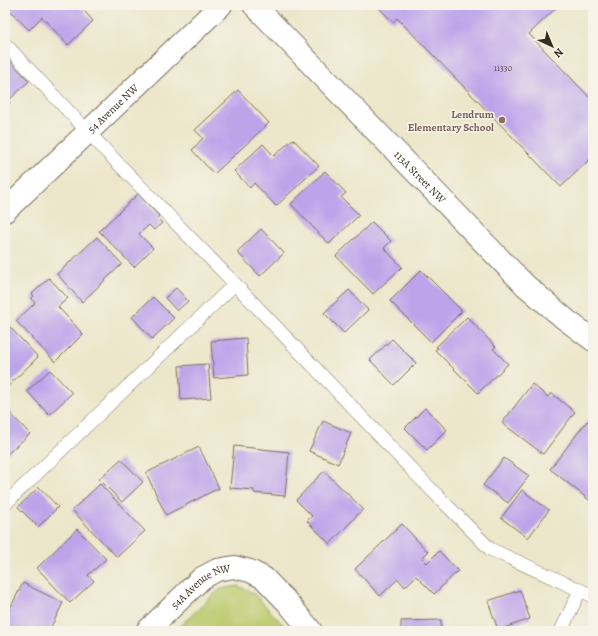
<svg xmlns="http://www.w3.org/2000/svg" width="598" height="636" font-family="Alegreya,serif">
	<rect width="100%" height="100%" fill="#f7f3e8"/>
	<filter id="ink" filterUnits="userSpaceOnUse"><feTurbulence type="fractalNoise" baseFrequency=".025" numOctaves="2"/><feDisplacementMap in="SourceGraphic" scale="8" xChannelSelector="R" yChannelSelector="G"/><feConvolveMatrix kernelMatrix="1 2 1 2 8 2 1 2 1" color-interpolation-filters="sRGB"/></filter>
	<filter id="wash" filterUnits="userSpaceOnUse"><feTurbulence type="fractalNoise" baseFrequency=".012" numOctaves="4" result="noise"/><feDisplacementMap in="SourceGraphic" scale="16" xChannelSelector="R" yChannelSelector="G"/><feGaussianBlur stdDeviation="0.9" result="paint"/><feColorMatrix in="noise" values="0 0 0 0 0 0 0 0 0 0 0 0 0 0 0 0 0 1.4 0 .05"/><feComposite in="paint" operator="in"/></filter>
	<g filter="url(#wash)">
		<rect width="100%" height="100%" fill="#ece6ca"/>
		<!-- green -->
		<polygon fill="#bac96b" stroke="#7a7a44" points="238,586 247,590 254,594 289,631 175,631 213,595 221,589"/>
		<g id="blocks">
			<!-- building -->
			<g fill="#bda4ea">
				<polygon points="9,5 79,5 93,21 68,45 42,17 29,30 7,7"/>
				<polygon points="376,5 559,5 529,34 593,101 593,156 561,187 397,18 393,22"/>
				<polygon points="5,56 29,81 8,101 10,103 5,108"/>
				<polygon points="238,90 269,123 214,174 192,150 203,138 195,130"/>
				<polygon points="293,139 319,166 276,206 254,183 250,188 234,171 263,144 274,156"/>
				<polygon points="325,171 346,193 341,197 359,215 329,244 291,204"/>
				<polygon points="138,194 159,216 157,218 162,223 154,230 149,225 139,234 153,248 134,267 99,231"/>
				<polygon points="372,222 391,241 384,248 402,267 373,294 336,256"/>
				<polygon points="261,229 284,253 260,276 237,252"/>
				<polygon points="97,237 122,264 82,302 57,274"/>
				<polygon points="421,270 462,311 431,342 390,301"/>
				<polygon points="49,278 68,298 58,307 83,334 55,362 16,321 35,303 31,298 34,296 32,294"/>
				<polygon points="176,288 188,301 177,311 165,298"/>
				<polygon points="349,290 368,310 344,333 324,313"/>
				<polygon points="153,297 174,318 152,339 132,317"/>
				<polygon points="467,317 496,347 493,349 508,364 478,393 435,350 438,348 436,347"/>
				<polygon points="8,325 38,357 5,389 5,328"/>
				<polygon points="246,338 248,375 214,378 211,341"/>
				<polygon points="392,339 416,363 394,385 370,360"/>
				<polygon points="208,364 211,398 181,400 179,366"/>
				<polygon points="50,370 72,393 49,415 27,391"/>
				<polygon points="532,384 548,397 551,393 575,412 543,454 502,423"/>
				<polygon points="425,408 447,430 427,450 405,428"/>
				<polygon points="7,410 30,434 7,454 5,452 5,412"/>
				<polygon points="323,421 351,433 338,464 309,451"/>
				<polygon points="587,421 593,425 593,503 550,469"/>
				<polygon points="234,446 289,452 285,496 254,493 254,490 230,488"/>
				<polygon points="199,447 219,488 166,515 146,473"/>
				<polygon points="504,458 529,476 508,503 483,485"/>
				<polygon points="121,459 143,482 122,502 99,479"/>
				<polygon points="324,471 363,509 330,544 307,521 312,516 296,500"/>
				<polygon points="100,484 145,531 117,557 72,510"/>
				<polygon points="39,487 58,507 38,527 18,507"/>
				<polygon points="522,490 549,510 528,538 501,518"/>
				<polygon points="402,524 428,552 422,558 427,563 439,551 458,571 434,594 416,576 405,587 398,579 380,596 355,569"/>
				<polygon points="77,529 106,559 88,575 94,581 70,603 37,568"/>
				<polygon points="23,583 63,603 49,631 5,631 5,618"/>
				<polygon points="520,590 530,619 498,630 488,601"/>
				<polygon points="441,620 441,631 401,631 401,621"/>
			</g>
		</g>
	</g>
	<g filter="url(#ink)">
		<use href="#blocks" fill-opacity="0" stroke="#796c5a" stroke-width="1"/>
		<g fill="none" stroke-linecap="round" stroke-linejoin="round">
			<defs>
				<g id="lane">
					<polyline points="5,44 106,151 235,284 415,473 490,549 593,596"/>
					<polyline points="5,504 235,284"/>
					<polyline points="561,631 580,590"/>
				</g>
				<g id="street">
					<path id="s1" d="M254,5l271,280 40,34 28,21"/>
					<path id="s2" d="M5,211l216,-206"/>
					<path id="s3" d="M147,631l55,-53 15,-8 17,-3 16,4 14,7 24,25 23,28"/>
				</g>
			</defs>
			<!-- lane casing -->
			<use href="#lane" stroke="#796c5a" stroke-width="14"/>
			<!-- street casing -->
			<use href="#street" stroke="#796c5a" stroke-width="24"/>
			<!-- lane -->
			<use href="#lane" stroke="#fff" stroke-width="13"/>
			<!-- street -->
			<use href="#street" stroke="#fff" stroke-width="22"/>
		</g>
	</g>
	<!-- markers -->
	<circle fill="#8d6e63" stroke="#f7f3e8" stroke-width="1.5" cx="502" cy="120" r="4"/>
	<g text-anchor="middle" stroke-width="3" stroke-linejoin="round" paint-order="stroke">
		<!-- number labels -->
		<g font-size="9" fill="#5c4851">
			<text x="503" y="71">11330</text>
		</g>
		<!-- street labels -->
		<g font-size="11" fill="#3b2a1e" stroke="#f7f3e8">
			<text dy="4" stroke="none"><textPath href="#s2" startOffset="149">54 Avenue NW</textPath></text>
			<text dy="4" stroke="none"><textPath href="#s1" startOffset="239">113A Street NW</textPath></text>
			<text dy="4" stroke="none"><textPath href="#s3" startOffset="71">54A Avenue NW</textPath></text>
		</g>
		<!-- education labels -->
		<g font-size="11" font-weight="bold" fill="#785e54" stroke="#f7f3e8" text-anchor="end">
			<text x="494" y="118">Lendrum<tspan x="494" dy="13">Elementary School</tspan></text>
		</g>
	</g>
	<!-- margin -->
	<rect width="598" height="636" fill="none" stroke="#f7f3e8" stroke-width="20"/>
	<!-- north arrow -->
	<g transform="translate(552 46) rotate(136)" stroke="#f7f3e8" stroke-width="3" paint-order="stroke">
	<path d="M0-3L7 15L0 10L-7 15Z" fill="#3b2a1e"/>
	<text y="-6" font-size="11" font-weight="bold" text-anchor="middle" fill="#3b2a1e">N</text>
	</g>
</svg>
